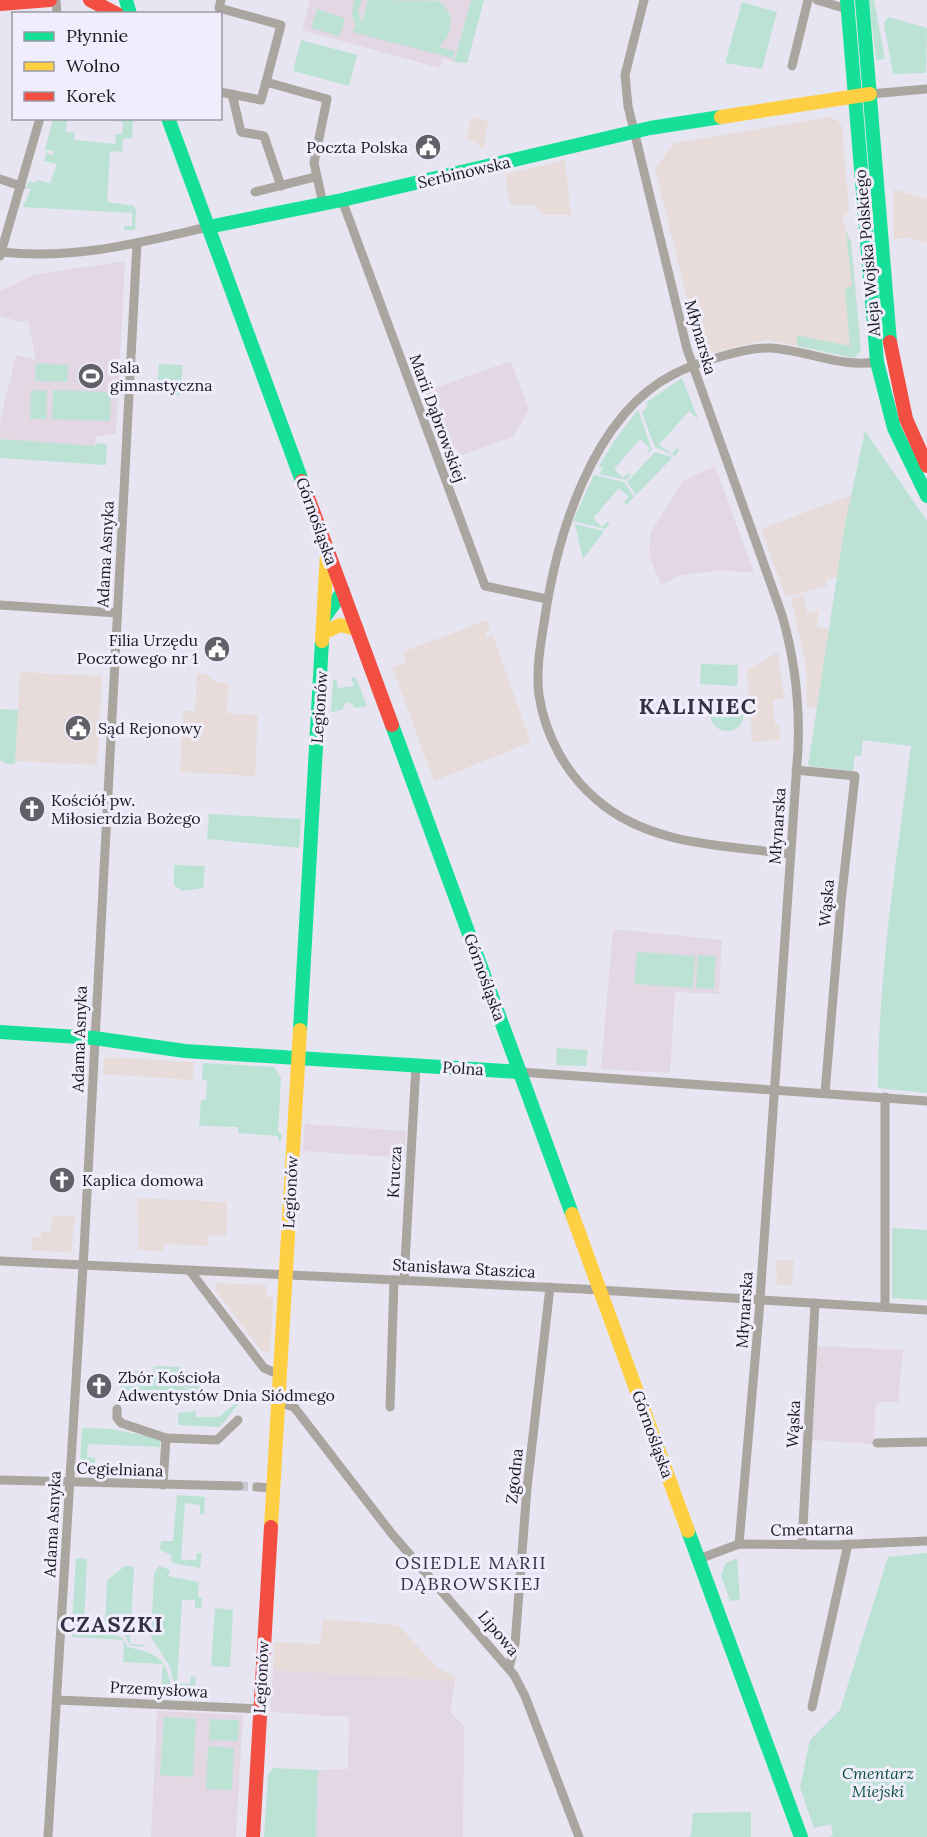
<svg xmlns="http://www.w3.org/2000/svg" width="927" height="1837" font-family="Lora,serif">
	<rect width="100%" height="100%" fill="#e6e5f1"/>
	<!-- commercial -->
	<g fill="#e7dcd9">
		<polygon points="472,117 488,121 484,148 481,148 480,145 466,138"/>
		<polygon points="829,117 838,121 842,127 849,211 842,218 851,242 861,351 855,358 767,340 701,355 655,169 674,143"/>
		<polygon points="565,160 571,215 545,215 538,211 536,205 510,205 505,174"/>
		<polygon points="894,189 927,199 927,243 908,238 894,239"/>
		<polygon points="851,495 838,577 826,580 827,586 786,597 761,529"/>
		<polygon points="803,595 807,613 819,610 817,627 830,629 818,707 807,708 806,666 791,598"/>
		<polygon points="487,620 490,630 485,633 487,638 493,636 531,742 434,781 392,667 406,662 403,652"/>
		<polygon points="778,652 784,698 773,700 775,725 779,725 780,740 752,742 747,670"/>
		<polygon points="20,672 102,676 97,765 15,761"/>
		<polygon points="197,674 206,674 215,682 229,683 227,713 258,715 255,776 180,772 183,711 195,711"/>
		<polygon points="107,1057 194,1062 193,1080 103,1074 104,1059"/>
		<polygon points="137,1198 227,1202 226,1236 209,1235 208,1246 165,1244 164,1251 138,1250"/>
		<polygon points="52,1215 75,1216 71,1253 32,1250 33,1237 41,1237 41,1231 51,1232"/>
		<polygon points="776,1260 794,1260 792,1285 777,1285"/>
		<polygon points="216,1283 266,1285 266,1297 273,1297 270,1352 262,1351 215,1290"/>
		<polygon points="323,1619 398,1625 438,1668 456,1677 455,1681 273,1670 274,1642 320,1644"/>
	</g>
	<!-- education -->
	<g fill="#e3d7e3">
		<polygon points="310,0 471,0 454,62 443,58 440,68 302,30"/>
		<polygon points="125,261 116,434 96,436 95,447 0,443 0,422 16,355 36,360 28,321 20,322 0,316 0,291 34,275"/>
		<polygon points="511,361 529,410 513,437 459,456 457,449 453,451 440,443 421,393"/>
		<polygon points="715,466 754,573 717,570 679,576 661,585 649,555 651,532 683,481"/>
		<polygon points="613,929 722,940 719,994 675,992 670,1073 601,1069"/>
		<polygon points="305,1124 406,1131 405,1158 303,1151"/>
		<polygon points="817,1346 903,1350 898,1402 880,1402 875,1407 874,1444 812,1440"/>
		<polygon points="273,1670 455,1681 450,1712 464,1726 463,1837 316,1837 318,1770 348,1769 349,1717 270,1712"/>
		<polygon points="157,1711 243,1715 236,1837 151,1837"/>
	</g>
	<!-- green -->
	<g fill="#bbe2d5">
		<path d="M354,0h8l-4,11 4,12 6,-23 71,1c17,13 15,33 -1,46l16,4 -1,7 -101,-26 4,-7 -4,-10z"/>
		<polygon points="471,0 484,0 467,63 454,62"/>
		<polygon points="869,0 874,0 885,59 876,60"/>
		<polygon points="742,2 777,12 762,69 725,63"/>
		<polygon points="317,9 345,18 340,36 311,28"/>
		<polygon points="888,17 927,28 926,73 893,74 884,24"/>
		<polygon points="301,40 357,55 349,86 293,71"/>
		<polygon points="53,119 67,119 66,132 75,133 74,140 116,144 115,134 122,134 123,122 115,121 115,119 133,120 132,138 123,139 122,152 110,151 107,202 134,206 136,210 135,230 124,230 124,226 132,226 132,213 23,207 31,189 26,189 29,181 36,183 37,180 50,183 57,164 44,161 46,152 52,156 54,151 45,150"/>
		<polygon points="846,232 851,242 861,351 854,358 798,346 796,335 850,346 845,288 852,286"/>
		<polygon points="36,363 68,365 67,382 35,381"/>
		<polygon points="159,364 183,365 180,395 157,392"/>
		<polygon points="682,378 698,419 689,411 659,445 672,454 677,448 679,450 675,456 655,447 642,413 648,405 646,403"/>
		<polygon points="31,390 47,391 46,419 30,419"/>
		<polygon points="53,390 111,392 110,421 52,419"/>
		<polygon points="638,410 652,450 646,454 650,448 640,439 614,469 623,478 628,473 631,475 626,480 599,474 603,468 599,466 615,440"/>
		<path d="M865,431l62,90v572l-49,-5c0,-115 19,-228 33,-342l-48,-6 -2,16 -6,-1 -2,16 -45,-5 37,-242z"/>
		<polygon points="0,439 96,446 97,443 107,444 106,465 0,458"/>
		<polygon points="655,452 672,457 671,459 636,495 627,482"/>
		<polygon points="594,475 624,482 634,497 626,505 624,502 629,497 619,488 593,518 602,527 607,522 610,523 605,529 573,521"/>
		<polygon points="575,524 604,531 583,559"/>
		<polygon points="701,664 738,665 737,686 700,684"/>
		<polygon points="351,677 356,678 367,706 355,708 352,704 346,702 342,710 331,712 333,681 336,679 338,688 354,686"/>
		<circle cx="727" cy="714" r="17"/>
		<polygon points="0,709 18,710 15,764 6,764 0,760"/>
		<polygon points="209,814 301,819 299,848 207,839"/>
		<polygon points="174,865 205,866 203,888 182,891 174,885"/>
		<polygon points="637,952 695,956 693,988 634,984"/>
		<polygon points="698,955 716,956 714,989 696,988"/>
		<polygon points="557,1048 588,1050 586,1066 556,1065"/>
		<polygon points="203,1063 274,1067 281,1078 278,1131 282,1135 281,1141 278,1141 278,1136 238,1133 238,1127 199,1126 201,1100 206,1099 207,1080 202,1080"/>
		<polygon points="892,1228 927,1230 927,1300 892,1298"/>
		<polygon points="151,1364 157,1373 194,1392 191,1406 192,1393 120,1390 121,1370 154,1372"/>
		<polygon points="154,1366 180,1367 185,1372 207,1378 196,1392 158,1372"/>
		<polygon points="247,1393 220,1427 178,1425 178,1413 196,1411 196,1417 219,1417"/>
		<polygon points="82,1428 111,1429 161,1439 160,1447 88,1444 87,1457 95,1458 95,1468 80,1467"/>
		<polygon points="177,1495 205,1497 204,1514 200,1514 200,1505 185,1503 181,1560 196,1560 197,1553 202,1553 200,1568 172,1563 171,1555 160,1550 161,1541 173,1541"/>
		<polygon points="927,1553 927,1837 828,1837 833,1835 831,1824 814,1828 800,1787 810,1740 840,1710 888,1557"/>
		<polygon points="76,1558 87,1559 84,1627 72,1626"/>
		<polygon points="737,1558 740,1600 730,1601 721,1575 726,1563"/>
		<polygon points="125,1566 134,1567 130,1644 144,1645 142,1647 130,1645 125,1636 105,1627 107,1580"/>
		<polygon points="159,1566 170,1570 168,1576 199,1582 198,1597 202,1598 201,1608 195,1608 195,1600 182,1600 177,1683 190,1684 191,1676 196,1677 195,1693 191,1698 177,1698 170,1667 151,1637 154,1573"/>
		<polygon points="215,1608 233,1610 230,1667 211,1666"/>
		<path d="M72,1629l31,2 20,7 4,9c38,8 40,15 46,51l-32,-2 1,-8 19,1 2,-25 -40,-2 1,-22 -52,-3z"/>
		<polygon points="164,1717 196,1719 193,1777 160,1775"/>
		<polygon points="210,1719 239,1720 238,1741 209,1740"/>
		<polygon points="208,1746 234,1748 232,1790 206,1789"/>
		<polygon points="273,1768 318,1770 316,1837 264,1837 268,1775"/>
		<polygon points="751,1812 751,1837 687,1837 691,1836 693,1813"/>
	</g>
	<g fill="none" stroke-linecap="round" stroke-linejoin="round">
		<!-- street-tunnel -->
		<polyline stroke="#c7c6d2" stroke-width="9" stroke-dasharray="9 4.5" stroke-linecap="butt" points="239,1486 257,1487"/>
		<!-- street -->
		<g stroke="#aaa59f" stroke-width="9">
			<polyline points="56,0 57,14"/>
			<polyline points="221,0 219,8 281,25 266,82 327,99 314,163 323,204"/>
			<path d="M644,0l-19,75 3,31 59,243 95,266c13,45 18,88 16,134l-39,565 -20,230"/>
			<polyline points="817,0 847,9"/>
			<polyline points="792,66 808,0"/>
			<polyline points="220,92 261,100 266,82"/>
			<polyline points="232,94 241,132 264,136 281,186"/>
			<polyline points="870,94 927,89"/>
			<polyline points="0,179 21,186"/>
			<polyline points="255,192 315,177"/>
			<polyline points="342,200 485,586 547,599"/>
			<path d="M1,252c74,8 136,-9 207,-25"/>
			<polyline points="0,256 40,118"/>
			<polyline points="0,605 117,613"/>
			<polyline points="796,770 855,776 841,902 825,1093"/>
			<path d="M790,854c-66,-9 -140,-8 -193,-54 -31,-26 -52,-65 -58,-105 -3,-24 1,-48 5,-72 12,-84 47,-207 130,-249 21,-11 72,-27 96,-26 37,2 70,20 107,14"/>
			<polyline points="520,1072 927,1101"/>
			<polyline points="0,1261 582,1289 927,1310"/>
			<polyline points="190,1271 264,1368 278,1374"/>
			<polyline points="404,1281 416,1065"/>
			<polyline points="885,1307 885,1097"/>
			<polyline points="277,1402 294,1407 392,1534 514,1675 525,1696 579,1837"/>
			<polyline points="390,1407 394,1280"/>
			<polyline points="117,1409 117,1418 121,1423 166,1438"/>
			<polyline points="877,1443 927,1442"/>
			<polyline points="0,1480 239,1486"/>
			<polyline points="163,1485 166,1438 217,1440 238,1420"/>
			<polyline points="257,1487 272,1488"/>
			<polyline points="802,1545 815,1303"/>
			<polyline points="699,1559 739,1544 834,1545 927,1541"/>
			<polyline points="509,1668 515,1644 527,1488 550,1287"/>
			<polyline points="57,1700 260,1709"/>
			<polyline points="812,1707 848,1544"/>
			<polyline points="48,1837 84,1250 137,243"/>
		</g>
		<!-- fast -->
		<g stroke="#16e098" stroke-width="14">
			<polyline points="126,0 130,14"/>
			<polyline points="847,0 877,362 894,428 927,496"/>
			<polyline points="862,0 890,342"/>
			<polyline points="168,118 302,481"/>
			<polyline points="208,227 342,200 650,128 721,117"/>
			<polyline points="324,618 343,591"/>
			<polyline points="392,725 572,1214"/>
			<polyline points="300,1030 322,641"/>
			<polyline points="0,1032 94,1038 185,1051 520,1072"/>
			<polyline points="688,1531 801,1837"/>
		</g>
		<!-- slow -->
		<g stroke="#ffcf43" stroke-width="14">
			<polyline points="721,117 870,94"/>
			<polyline points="323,633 340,625 357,629"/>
			<polyline points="322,641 327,553"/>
			<polyline points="572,1214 688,1531"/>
			<polyline points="271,1527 300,1030"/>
		</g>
		<!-- jam -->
		<g stroke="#f24e42" stroke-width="14">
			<polyline points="90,0 117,14"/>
			<polyline points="0,4 50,0"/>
			<polyline points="890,342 906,419 927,466"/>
			<polyline points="302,481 392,725"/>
			<polyline points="253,1837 271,1527"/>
		</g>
	</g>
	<!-- icons -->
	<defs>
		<symbol id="civic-disc" viewBox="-11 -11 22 22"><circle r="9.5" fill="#616069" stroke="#f0eefc"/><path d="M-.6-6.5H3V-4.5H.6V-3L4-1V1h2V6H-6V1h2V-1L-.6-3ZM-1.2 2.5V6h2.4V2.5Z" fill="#fff"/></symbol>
		<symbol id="stadium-disc" viewBox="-11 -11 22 22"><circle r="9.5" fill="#616069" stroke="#f0eefc"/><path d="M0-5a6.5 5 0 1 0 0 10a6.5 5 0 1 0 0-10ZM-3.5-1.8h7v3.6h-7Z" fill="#fff"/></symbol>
		<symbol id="church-disc" viewBox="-11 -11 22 22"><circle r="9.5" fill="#616069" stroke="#f0eefc"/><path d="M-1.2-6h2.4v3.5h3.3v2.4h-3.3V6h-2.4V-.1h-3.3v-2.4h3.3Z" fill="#fff"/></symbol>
	</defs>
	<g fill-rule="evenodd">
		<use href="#civic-disc" x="413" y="132" width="30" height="30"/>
		<use href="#stadium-disc" x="76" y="361" width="30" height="30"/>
		<use href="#civic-disc" x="202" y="634" width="30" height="30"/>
		<use href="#civic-disc" x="63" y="713" width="30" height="30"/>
		<use href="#church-disc" x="17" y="794" width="30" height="30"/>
		<use href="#church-disc" x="47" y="1165" width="30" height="30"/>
		<use href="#church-disc" x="84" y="1371" width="30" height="30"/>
	</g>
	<g text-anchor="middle" stroke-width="6" stroke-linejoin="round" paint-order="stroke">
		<!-- poi labels -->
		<g font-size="16" fill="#191920" stroke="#f0eefc" text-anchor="start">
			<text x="408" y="153" text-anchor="end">Poczta Polska</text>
			<text x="110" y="373">Sala<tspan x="110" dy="18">gimnastyczna</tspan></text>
			<text x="198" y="646" text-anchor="end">Filia Urzędu<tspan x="198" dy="18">Pocztowego nr 1</tspan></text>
			<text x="98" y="734">Sąd Rejonowy</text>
			<text x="51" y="806">Kościół pw.<tspan x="51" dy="18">Miłosierdzia Bożego</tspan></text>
			<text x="82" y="1186">Kaplica domowa</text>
			<text x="118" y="1383">Zbór Kościoła<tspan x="118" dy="18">Adwentystów Dnia Siódmego</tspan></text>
		</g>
		<!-- street labels -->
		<g font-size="16" fill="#191920" stroke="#f0eefc">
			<text transform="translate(464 172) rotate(-13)" y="6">Serbinowska</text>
			<text transform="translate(867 253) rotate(-95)" y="6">Aleja Wojska Polskiego</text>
			<text transform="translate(701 337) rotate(74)" y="6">Młynarska</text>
			<text transform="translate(438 418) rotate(70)" y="6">Marii Dąbrowskiej</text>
			<text transform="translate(317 521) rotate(70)" y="6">Górnośląska</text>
			<text transform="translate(105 554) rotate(-87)" y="6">Adama Asnyka</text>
			<text transform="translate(319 707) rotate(-86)" y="6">Legionów</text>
			<text transform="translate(777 826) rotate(-86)" y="6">Młynarska</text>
			<text transform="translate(826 903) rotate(-85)" y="6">Wąska</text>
			<text transform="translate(485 977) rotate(70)" y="6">Górnośląska</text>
			<text transform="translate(79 1039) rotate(-88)" y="6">Adama Asnyka</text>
			<text transform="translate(463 1068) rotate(4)" y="6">Polna</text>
			<text transform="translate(394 1172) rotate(-87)" y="6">Krucza</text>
			<text transform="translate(290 1192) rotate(-87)" y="6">Legionów</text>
			<text transform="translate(464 1268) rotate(3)" y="6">Stanisława Staszica</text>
			<text transform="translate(744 1310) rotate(-86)" y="6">Młynarska</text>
			<text transform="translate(793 1424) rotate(-87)" y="6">Wąska</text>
			<text transform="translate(653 1434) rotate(70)" y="6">Górnośląska</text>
			<text transform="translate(120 1469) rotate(2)" y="6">Cegielniana</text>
			<text transform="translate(514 1476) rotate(-84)" y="6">Zgodna</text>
			<text transform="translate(52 1524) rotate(-87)" y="6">Adama Asnyka</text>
			<text transform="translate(812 1529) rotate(-1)" y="6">Cmentarna</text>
			<text transform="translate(499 1633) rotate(50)" y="6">Lipowa</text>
			<text transform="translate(261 1677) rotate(-87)" y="6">Legionów</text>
			<text transform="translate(159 1689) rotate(3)" y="6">Przemysłowa</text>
		</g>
		<!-- park labels -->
		<g font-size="16" font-style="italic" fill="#0c523a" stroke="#f0eefc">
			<text x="878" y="1779">Cmentarz<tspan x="878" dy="18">Miejski</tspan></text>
		</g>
		<!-- neighbourhood labels -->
		<g font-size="18" letter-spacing="1.5" fill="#333142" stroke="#f0eefc">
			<text x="471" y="1569">OSIEDLE MARII<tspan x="471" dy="21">DĄBROWSKIEJ</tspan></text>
		</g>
		<!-- district labels -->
		<g font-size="22" font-weight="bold" letter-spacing="1.5" fill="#333142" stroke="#f0eefc">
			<text x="698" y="714">KALINIEC</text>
			<text x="112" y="1632">CZASZKI</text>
		</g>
	</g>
	<!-- legend -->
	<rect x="12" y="12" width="210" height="108" fill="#f0eefc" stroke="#9a99a4" stroke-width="1.5"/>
	<rect x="24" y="32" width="30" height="9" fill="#16e098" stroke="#9a99a4" stroke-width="1.5"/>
	<text x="66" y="42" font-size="18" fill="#191920">Płynnie</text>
	<rect x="24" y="62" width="30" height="9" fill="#ffcf43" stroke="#9a99a4" stroke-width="1.5"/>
	<text x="66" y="72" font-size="18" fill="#191920">Wolno</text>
	<rect x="24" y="92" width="30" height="9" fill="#f24e42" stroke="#9a99a4" stroke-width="1.5"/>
	<text x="66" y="102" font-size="18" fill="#191920">Korek</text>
</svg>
